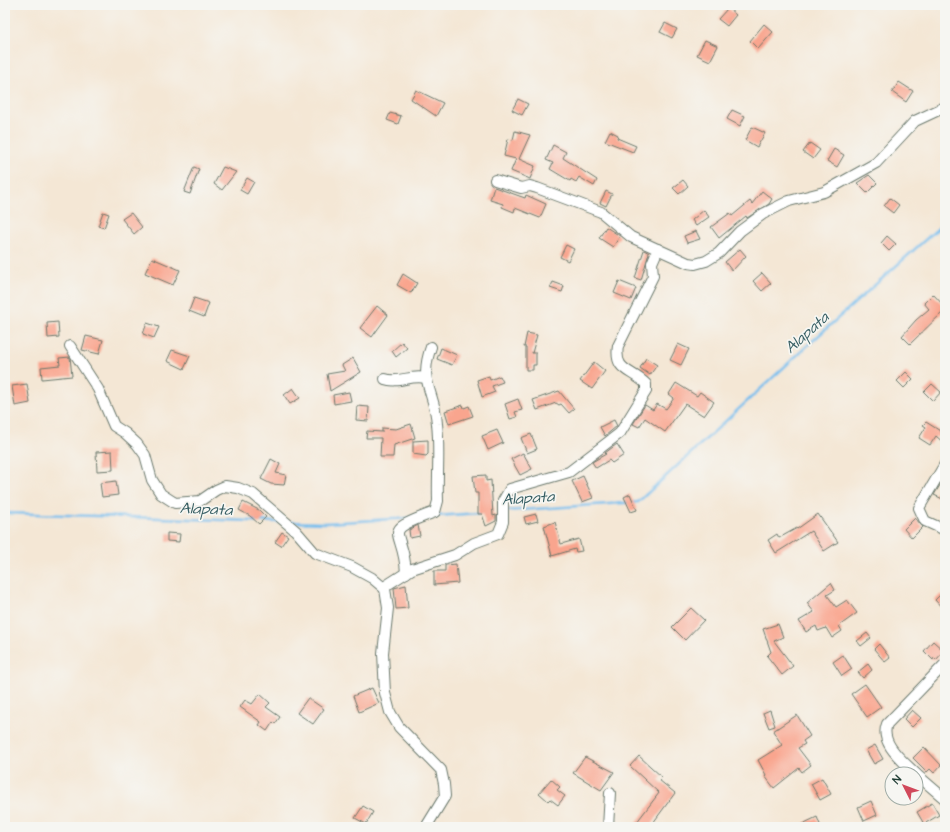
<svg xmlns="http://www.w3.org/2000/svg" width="950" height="832" font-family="'Architects Daughter',sans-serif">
	<rect width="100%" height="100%" fill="#f6f6f2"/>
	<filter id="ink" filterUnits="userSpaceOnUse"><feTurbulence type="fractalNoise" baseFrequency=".025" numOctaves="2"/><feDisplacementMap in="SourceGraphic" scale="8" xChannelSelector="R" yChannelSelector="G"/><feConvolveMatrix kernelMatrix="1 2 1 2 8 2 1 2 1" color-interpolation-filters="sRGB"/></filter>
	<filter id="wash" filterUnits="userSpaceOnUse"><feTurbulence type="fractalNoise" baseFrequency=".012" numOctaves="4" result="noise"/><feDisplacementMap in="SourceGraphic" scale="16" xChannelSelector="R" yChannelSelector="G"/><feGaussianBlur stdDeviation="0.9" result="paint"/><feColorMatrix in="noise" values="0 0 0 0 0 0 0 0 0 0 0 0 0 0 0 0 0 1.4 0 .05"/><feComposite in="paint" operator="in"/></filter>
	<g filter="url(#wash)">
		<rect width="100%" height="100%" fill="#f4e7d5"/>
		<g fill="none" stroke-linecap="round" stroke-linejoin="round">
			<!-- stream -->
			<g stroke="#76beee" stroke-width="2.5">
				<polyline points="505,511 638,502 807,346 945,222"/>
				<polyline points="5,513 280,522"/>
				<polyline points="435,516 480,513"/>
				<polyline points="291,522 325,523 410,518"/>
			</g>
		</g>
		<g id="blocks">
			<!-- building -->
			<g fill="#f9a58e">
				<polygon points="728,8 736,15 727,26 718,19"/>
				<polygon points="665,23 677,29 672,38 660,32"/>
				<polygon points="764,24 773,32 758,49 750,41"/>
				<polygon points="705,40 718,46 710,61 697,55"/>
				<polygon points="899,82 913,91 906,102 892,92"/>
				<polygon points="416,90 443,103 436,116 411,99"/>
				<polygon points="518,99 528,104 522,115 512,110"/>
				<polygon points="732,110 745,116 740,126 727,119"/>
				<polygon points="390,113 401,116 398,124 387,120"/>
				<polygon points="752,127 765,133 757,147 745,140"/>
				<polygon points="515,131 530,135 519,159 535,166 530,179 511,171 516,159 504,156 508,139 513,140"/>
				<polygon points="610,131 618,135 617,138 636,146 633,152 605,141"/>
				<polygon points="810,143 820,150 813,159 803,152"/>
				<polygon points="553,145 566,152 563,158 597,180 594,186 579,177 576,182 571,179 570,181 550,169 553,163 546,160"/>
				<polygon points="834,149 844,155 837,167 827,161"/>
				<polygon points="194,167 199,169 190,194 184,192"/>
				<polygon points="223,167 236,172 222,190 214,184"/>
				<polygon points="869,175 877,183 867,193 857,183"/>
				<polygon points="247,178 254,182 247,194 240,190"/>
				<polygon points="683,180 688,186 679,194 673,188"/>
				<polygon points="494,187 525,198 526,195 546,204 540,218 515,208 514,212 502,207 503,204 490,200"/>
				<polygon points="606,191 612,194 606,206 600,203"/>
				<polygon points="762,191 772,199 769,204 747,218 746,216 719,238 711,227 730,213 732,216 750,201 752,204"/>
				<polygon points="890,198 899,205 893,213 884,206"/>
				<polygon points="704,210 709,217 696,226 692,220"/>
				<polygon points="103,212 109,214 104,228 98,226"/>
				<polygon points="131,213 142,227 134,234 122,219"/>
				<polygon points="606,227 620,236 613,247 599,238"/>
				<polygon points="696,231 700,239 687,243 684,236"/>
				<polygon points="887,236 896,244 889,251 881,243"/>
				<polygon points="566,245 574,249 568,261 560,257"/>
				<polygon points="740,249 746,256 732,271 725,262"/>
				<polygon points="644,250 649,253 641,280 635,278"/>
				<polygon points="152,258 180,270 173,285 145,273"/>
				<polygon points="762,273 771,283 762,291 753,281"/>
				<polygon points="403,274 417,283 411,293 397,285"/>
				<polygon points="619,281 636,288 631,300 614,293"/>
				<polygon points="553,282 564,286 562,292 550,288"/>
				<polygon points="933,294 945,307 945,310 910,344 902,336 916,320 929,309 924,303"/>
				<polygon points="194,298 209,303 204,317 189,311"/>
				<polygon points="377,306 388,315 372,337 360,328"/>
				<polygon points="58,322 59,337 48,338 47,323"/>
				<polygon points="147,323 159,327 154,338 143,334"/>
				<polygon points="527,333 537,335 532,353 536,353 536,365 533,365 533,370 526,370 526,347 524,347"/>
				<polygon points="86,336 103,340 99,354 82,350"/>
				<polygon points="402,342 407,348 396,357 392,351"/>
				<polygon points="678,344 689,349 681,365 670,360"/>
				<polygon points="441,348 457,355 452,365 437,359"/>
				<polygon points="172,350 190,356 184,369 167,361"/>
				<polygon points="70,357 72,376 42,379 41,367 60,365 59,358"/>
				<polygon points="353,358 361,372 330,391 327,374 345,371 342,365"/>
				<polygon points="646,358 657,365 650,375 640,368"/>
				<polygon points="594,362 605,371 592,389 580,381"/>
				<polygon points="906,372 913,379 904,388 897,381"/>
				<polygon points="489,376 490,380 500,376 503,382 492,386 495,392 482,397 477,380"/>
				<polygon points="676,383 697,396 700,392 714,402 704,416 685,404 665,432 645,418 639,427 633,424 645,405 653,410 657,404 666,409 674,398 669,394"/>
				<polygon points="27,384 30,403 15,406 12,386"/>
				<polygon points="932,384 941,392 933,401 924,392"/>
				<polygon points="293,388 300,398 290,404 284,395"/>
				<polygon points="559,391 574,409 569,413 561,404 559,405 556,403 537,410 533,400"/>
				<polygon points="349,392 351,401 334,404 333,395"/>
				<polygon points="518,399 522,410 515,412 517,417 510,419 505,404"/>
				<polygon points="463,405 464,408 469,406 473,416 449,424 445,411"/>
				<polygon points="357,406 369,407 368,421 356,420"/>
				<polygon points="614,420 617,426 605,436 600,427"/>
				<polygon points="926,422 945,434 945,444 936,436 930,445 919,438 926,427 923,425"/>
				<polygon points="411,424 415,438 394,445 393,457 380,457 381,438 366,438 367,431 382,432 382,428 396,429"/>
				<polygon points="497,430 503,443 488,450 482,436"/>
				<polygon points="531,434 537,449 527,453 521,438"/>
				<polygon points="428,440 428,454 426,456 413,454 413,441"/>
				<polygon points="617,444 624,455 612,463 609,460 596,468 592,462 606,454 605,453"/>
				<polygon points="112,451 113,470 97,471 96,452"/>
				<polygon points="523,453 532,469 520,475 511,459"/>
				<polygon points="271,459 280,464 276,473 286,475 284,485 271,484 261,479"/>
				<polygon points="486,475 486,481 491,480 493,516 496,515 496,521 486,526 482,514 478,514 478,493 475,493 473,476"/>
				<polygon points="583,476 593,498 582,502 572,481"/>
				<polygon points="945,477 945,500 934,495"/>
				<polygon points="116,481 118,495 102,497 100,483"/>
				<polygon points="630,494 637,510 631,512 624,497"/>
				<polygon points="243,502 259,510 266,517 259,524 250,516 239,510"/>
				<polygon points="536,514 538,521 526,524 524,517"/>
				<polygon points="818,514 838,542 824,551 811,531 776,553 768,540 777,534 779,538 797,528 797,529"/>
				<polygon points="915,518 923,527 912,538 904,529"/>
				<polygon points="555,522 561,544 579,539 582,551 576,552 575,549 552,556 544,526"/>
				<polygon points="418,525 420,536 410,538 409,530"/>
				<polygon points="282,532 288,536 281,546 275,542"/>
				<polygon points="167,533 180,534 179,542 167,541"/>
				<polygon points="456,564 458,583 434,585 434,571 445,571 445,565"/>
				<polygon points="831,583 835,590 827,595 836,607 847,600 857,613 839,626 842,631 832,638 826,628 818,631 816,626 806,632 799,621 814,612 807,603"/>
				<polygon points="406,585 408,608 396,609 394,588"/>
				<polygon points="941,594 945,598 945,611 935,600"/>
				<polygon points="691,608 704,620 685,640 672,627"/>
				<polygon points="778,624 783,637 774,641 793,666 782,675 767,656 771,652 763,629"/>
				<polygon points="867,633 871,638 861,646 857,641"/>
				<polygon points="933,641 944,651 936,660 934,658 933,660 924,651"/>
				<polygon points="879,644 890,658 885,662 874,649"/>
				<polygon points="843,655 852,669 842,676 833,662"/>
				<polygon points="868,664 872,670 863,678 858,672"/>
				<polygon points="865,684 881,707 867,717 851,694"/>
				<polygon points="372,688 379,703 359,712 353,696"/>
				<polygon points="260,694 270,703 266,707 280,717 275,724 273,722 267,731 259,725 261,722 240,707 245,700 252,704"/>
				<polygon points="308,698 324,709 313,724 297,713"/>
				<polygon points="770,710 775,726 769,728 763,713"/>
				<polygon points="912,710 921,718 912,727 904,719"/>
				<polygon points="797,715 810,736 803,741 805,744 798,748 811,765 802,772 799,768 774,788 765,776 766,775 758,760 782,745 773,731"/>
				<polygon points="875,745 883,759 874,764 866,750"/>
				<polygon points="924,747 941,765 934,773 930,769 927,772 913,758"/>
				<polygon points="639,756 662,777 659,780 675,793 650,827 633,827 659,793 630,766"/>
				<polygon points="585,757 614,772 601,790 573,773"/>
				<polygon points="822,778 831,794 820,800 811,784"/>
				<polygon points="551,779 560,787 557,790 565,796 558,805 550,799 548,801 539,793"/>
				<polygon points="871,801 877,815 864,821 858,807"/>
				<polygon points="932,803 939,815 924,824 917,812"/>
				<polygon points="363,806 373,812 366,824 355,818"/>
				<polygon points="817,817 821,827 796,827"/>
			</g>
		</g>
	</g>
	<g filter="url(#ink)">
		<use href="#blocks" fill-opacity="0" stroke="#6a786c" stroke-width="1"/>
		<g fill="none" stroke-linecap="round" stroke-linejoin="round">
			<defs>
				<g id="street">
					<polyline points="495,180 521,188 530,186 537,188 601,212 631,237 688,263 695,264 706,261 719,253 740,231 763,214 789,201 824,192 876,163 915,121 945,107"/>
					<polyline points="70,346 98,389 114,426 125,433 137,444 145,455 152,480 161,494 175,503 200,501 216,490 225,486 238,488 253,494 296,531 315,553 352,567 372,578 385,589"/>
					<path d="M385,379c14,5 26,-5 41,-1"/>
					<polyline points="945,464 919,508 925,521 945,530"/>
					<path d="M406,573c-2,-46 -29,-40 29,-61l3,-11c-1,-25 2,-52 -1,-77 -2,-33 -19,-41 -6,-77"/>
					<path d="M916,774c-13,-13 -37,-31 -29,-50l58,-60"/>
					<polyline points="916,774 945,799"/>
					<path d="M426,827l19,-31 -1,-12 -3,-14 -42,-43 -9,-15 -5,-19 -2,-40 5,-45 -3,-19 2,-4 25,-16 43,-14 19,-12 24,-9 5,-12v-21l7,-12 59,-17 51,-39 26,-42v-7c-15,-15 -32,-12 -28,-38l35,-70 -1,-13 6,-14"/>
					<polyline points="608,827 610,793"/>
				</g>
			</defs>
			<!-- street casing -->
			<use href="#street" stroke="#6a786c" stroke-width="12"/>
			<!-- street -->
			<use href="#street" stroke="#fff" stroke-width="10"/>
		</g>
	</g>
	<g text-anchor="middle" stroke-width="3.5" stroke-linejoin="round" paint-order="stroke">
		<!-- water labels -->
		<g font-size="16" font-style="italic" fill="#355d62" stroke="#f6f6f2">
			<text transform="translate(806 332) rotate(-42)" y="6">Alapata</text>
			<text transform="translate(528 497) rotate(-4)" y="6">Alapata</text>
			<text transform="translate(206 508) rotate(2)" y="6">Alapata</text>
		</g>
	</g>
	<!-- margin -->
	<rect width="950" height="832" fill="none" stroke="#f6f6f2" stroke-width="20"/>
	<!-- north arrow -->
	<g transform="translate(904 786) rotate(312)"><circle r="19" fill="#f6f6f2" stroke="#a0aca6"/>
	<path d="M0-3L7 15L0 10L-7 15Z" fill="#d1495b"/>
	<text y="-6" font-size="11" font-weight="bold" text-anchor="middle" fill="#1f3d34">N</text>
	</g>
</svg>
